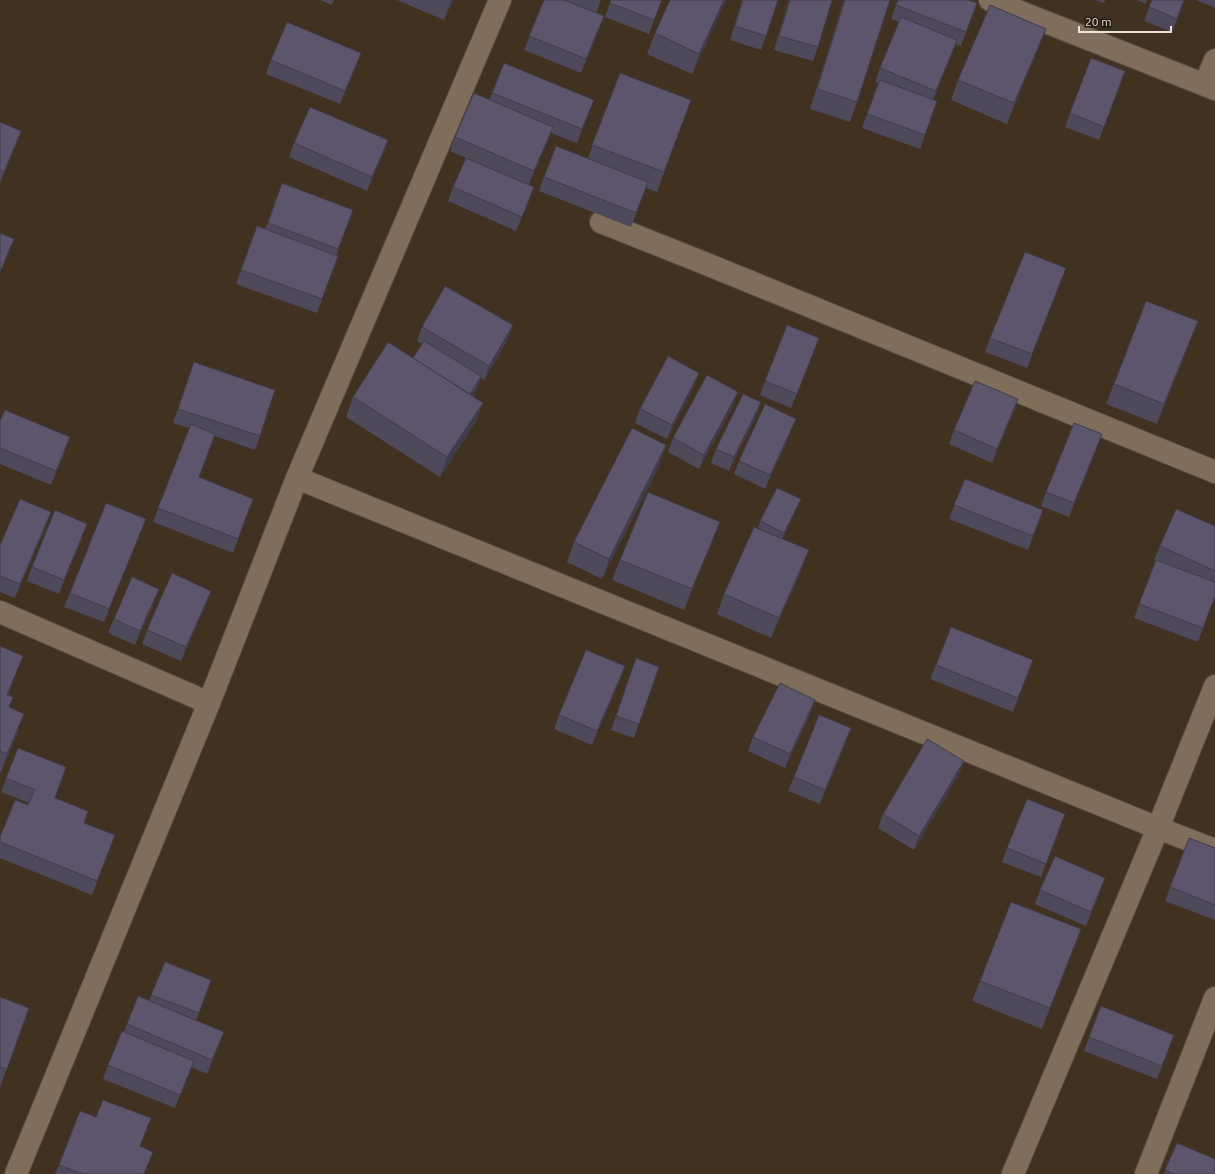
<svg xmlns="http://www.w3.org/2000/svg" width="1215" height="1174" font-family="Ubuntu,sans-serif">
	<rect width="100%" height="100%" fill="#403120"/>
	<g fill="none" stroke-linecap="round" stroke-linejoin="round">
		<defs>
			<g id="street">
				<polyline points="990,0 1215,89"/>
				<polyline points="1205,85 1215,60"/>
				<polyline points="601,222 709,265 1215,472"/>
				<polyline points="297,478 1158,828 1215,850"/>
				<polyline points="0,612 209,703"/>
				<polyline points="16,1174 209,703 297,478 500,0"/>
				<polyline points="1013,1174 1158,828 1215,686"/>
				<polyline points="1146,1174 1215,998"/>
			</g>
		</defs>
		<!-- street casing -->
		<use href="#street" stroke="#594d3e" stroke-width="24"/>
		<!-- street -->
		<use href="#street" stroke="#7f6e5b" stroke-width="22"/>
	</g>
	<!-- wall -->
	<g fill="#4f495c">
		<polygon points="320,0 334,0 332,5"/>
		<polygon points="397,0 453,0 444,20"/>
		<polygon points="544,0 601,0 596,13 604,16 599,30 581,73 524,50"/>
		<polygon points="611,0 662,0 649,34 605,17"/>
		<polygon points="726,0 692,74 647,54 655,33"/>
		<polygon points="742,0 778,0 766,36 761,50 730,40"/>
		<polygon points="789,0 832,0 818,47 813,61 774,50"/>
		<polygon points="844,0 890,0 857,102 850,122 810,109"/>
		<polygon points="898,0 977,3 961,46 956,44 933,100 937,101 920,149 862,128 878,83 875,82 880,68 899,22 891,19"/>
		<polygon points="1095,0 1105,0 1104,3"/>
		<polygon points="1137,0 1147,0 1146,4"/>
		<polygon points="1152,0 1185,0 1172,32 1144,21"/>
		<polygon points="1196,0 1215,0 1215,8"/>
		<polygon points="1046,29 1038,49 1007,124 951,100 958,80"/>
		<polygon points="361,53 340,104 266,74 271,60"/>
		<polygon points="1125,71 1099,140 1065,127 1070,113"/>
		<polygon points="620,73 691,100 657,192 646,188 631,227 539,191 544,177 588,158"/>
		<polygon points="492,93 594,100 577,143 551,133 529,184 529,201 516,231 448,201 453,187 466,158 450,151 455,137 489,100"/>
		<polygon points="0,122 21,131 16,145 0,183"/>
		<polygon points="388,140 383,154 367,191 289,157 294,143"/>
		<polygon points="282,183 353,210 336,256 338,256 317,313 236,284 257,226 265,229"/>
		<polygon points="1066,268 1027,368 985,352 990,338"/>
		<polygon points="1198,321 1190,342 1157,424 1106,404 1114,384"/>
		<polygon points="513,325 508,339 484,380 481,378 476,390 473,396 483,403 475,423 440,477 346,417 353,397 413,358 422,344 417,341 422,327"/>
		<polygon points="819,338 791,408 760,395 765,381"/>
		<polygon points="194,362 260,436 255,450 215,436 199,477 253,499 233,553 153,522 189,428 173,423"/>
		<polygon points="699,373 694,386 667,439 635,423 640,409"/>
		<polygon points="1018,399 1013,413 992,463 949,444 954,430"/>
		<polygon points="761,402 756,416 729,471 711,463 716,449"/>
		<polygon points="733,406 699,469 668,452 673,438"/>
		<polygon points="0,421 65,451 51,485 0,464"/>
		<polygon points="791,432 765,489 734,474 739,461"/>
		<polygon points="1097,448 1069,517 1041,506 1046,492"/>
		<polygon points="659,466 602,579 567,562 574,542"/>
		<polygon points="965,479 1043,510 1028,550 949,519"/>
		<polygon points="798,506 782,539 801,571 771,638 717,614 724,594 766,532 758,528 760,521"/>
		<polygon points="146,519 140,533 104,622 64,607 70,593"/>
		<polygon points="46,526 15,598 0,592 0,545"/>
		<polygon points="1215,526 1215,596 1198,642 1134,618 1156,560 1154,560 1160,546"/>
		<polygon points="82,538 59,594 27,581 32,567"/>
		<polygon points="712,542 684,610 612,580 620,560"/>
		<polygon points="211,591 206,605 181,661 142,644 147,630"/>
		<polygon points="154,603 135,645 108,633 114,619"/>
		<polygon points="0,646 15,676 8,695 13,697 9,708 17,734 0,774"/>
		<polygon points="636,658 659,667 634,738 611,730"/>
		<polygon points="1033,660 1013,712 930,679 936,665"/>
		<polygon points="625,666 620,680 592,745 554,729 559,715"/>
		<polygon points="815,700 810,714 785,768 748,751 753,737"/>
		<polygon points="846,742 820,804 788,791 794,777"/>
		<polygon points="18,748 55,798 84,823 110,849 92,895 0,858 0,837 28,805 29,803 1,792"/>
		<polygon points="964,761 959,774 914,850 878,828 883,814"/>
		<polygon points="1065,814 1041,877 1002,862 1007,848"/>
		<polygon points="1189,838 1215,848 1215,920 1165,901"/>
		<polygon points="1040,890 1100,892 1086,926 1035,904"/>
		<polygon points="1081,929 1042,1029 972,1001 980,981"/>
		<polygon points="165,962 211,980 196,1021 224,1032 207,1074 191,1067 175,1108 103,1079 108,1065 124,1032 127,1024 149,1001"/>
		<polygon points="0,997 29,1008 0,1087"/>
		<polygon points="1101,1006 1174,1035 1157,1079 1084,1051"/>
		<polygon points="143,1139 140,1147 145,1174 55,1174 59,1165"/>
		<polygon points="1177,1143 1215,1174 1164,1174"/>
	</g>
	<!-- shaded-wall -->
	<g fill="#403c4b">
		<polygon points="451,0 453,0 444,20"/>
		<polygon points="724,0 726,0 692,74 699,54"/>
		<polygon points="1184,0 1185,0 1172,32 1177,19"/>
		<polygon points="604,16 599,30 581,73 586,59"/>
		<polygon points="1046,29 1038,49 1007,124 1014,103"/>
		<polygon points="957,40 952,54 931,105 936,91"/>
		<polygon points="361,53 356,67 340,104 345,91"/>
		<polygon points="594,100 589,114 577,143 582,129"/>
		<polygon points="553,127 548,141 529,185 534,171"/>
		<polygon points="21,131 16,145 0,183 4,172"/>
		<polygon points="388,140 383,154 367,191 372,177"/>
		<polygon points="534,187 529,201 516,231 522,217"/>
		<polygon points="14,239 9,253 0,274 0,272"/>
		<polygon points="1066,268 1061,282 1027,368 1032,354"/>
		<polygon points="1198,321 1190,342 1157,424 1164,404"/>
		<polygon points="513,325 508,339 484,380 489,366"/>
		<polygon points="699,373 694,386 667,439 672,425"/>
		<polygon points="481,376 476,390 464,409 469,395"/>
		<polygon points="738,392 733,406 699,469 704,455"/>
		<polygon points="1018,399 1013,413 992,463 997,449"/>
		<polygon points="761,402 756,416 729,471 734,457"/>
		<polygon points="483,403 475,423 440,477 447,457"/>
		<polygon points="796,419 791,432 765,489 770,475"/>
		<polygon points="1102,434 1097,448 1069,517 1074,503"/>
		<polygon points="70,437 65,451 51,485 56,471"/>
		<polygon points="666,445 659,466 602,579 609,559"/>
		<polygon points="801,499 798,506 782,540 784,533"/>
		<polygon points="1043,510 1038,524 1028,550 1033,536"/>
		<polygon points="51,512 46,526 15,598 20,584"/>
		<polygon points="720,522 712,542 684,610 692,589"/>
		<polygon points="87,524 82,538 59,594 64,580"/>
		<polygon points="809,550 801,571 771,638 779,618"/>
		<polygon points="159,589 154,603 135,645 140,631"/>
		<polygon points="211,591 206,605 181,661 186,647"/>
		<polygon points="23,656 15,676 0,714 7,695"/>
		<polygon points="1033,660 1028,674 1013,712 1018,698"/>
		<polygon points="625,666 620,680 592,745 597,731"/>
		<polygon points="815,700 810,714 785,768 790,754"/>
		<polygon points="24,714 17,734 0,774 7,754"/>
		<polygon points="851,728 846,742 820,804 825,790"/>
		<polygon points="964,761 959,774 914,850 919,836"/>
		<polygon points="1105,878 1100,892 1086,926 1091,912"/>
		<polygon points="1081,929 1074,949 1042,1029 1050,1008"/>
		<polygon points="224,1032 219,1046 207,1074 212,1060"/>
		<polygon points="194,1061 189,1075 175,1108 180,1095"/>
	</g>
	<!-- building -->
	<g fill="#5c556b" stroke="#403c4b">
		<polygon points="544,0 564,0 604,16 586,59 529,36"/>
		<polygon points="611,0 662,0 654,20 610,3"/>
		<polygon points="670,0 724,0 699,54 655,33"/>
		<polygon points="743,0 778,0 766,36 735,26"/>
		<polygon points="790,0 832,0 818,47 779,36"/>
		<polygon points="845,0 890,0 857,102 817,89"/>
		<polygon points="898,0 968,0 977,3 966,32 896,5"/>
		<polygon points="1152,0 1184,0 1177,19 1149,7"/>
		<polygon points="990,5 1046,29 1014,103 958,80"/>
		<polygon points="901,17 957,40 936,91 880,68"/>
		<polygon points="287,22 361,53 345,91 271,60"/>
		<polygon points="1091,58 1125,71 1104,127 1070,113"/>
		<polygon points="504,63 594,100 582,129 492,93"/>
		<polygon points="620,73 691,100 664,172 592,145"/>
		<polygon points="880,80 937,101 925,135 867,114"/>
		<polygon points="474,93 553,127 534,171 455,137"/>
		<polygon points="310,107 388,140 372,177 294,143"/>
		<polygon points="0,122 21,131 4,172 0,170"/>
		<polygon points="556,146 648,182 636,213 544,177"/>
		<polygon points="466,158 534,187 522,217 453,187"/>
		<polygon points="282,183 353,210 338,249 268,223"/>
		<polygon points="257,226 338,256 322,299 241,270"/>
		<polygon points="0,233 14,239 0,272"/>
		<polygon points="1025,252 1066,268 1032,354 990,338"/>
		<polygon points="445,286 513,325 489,366 422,327"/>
		<polygon points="1146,301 1198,321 1164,404 1114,384"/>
		<polygon points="787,325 819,338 797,394 765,381"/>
		<polygon points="424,341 481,376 470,394 413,358"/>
		<polygon points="388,342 483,403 447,457 353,397"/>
		<polygon points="668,356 699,373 672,425 640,409"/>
		<polygon points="194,362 275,390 260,436 178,409"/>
		<polygon points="707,375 738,392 704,455 673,438"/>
		<polygon points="975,381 1018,399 997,449 954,430"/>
		<polygon points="743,394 761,402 734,457 716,449"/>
		<polygon points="765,404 796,419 770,475 739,461"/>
		<polygon points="5,410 70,437 56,471 0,448 0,421"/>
		<polygon points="1074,423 1102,434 1074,503 1046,492"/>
		<polygon points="191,424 215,434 199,477 253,499 238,539 158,508"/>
		<polygon points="632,428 666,445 609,559 574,542"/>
		<polygon points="965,479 1043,510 1033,536 954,505"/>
		<polygon points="777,488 801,499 784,533 760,521"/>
		<polygon points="648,492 720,522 692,589 620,560"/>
		<polygon points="20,499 51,512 20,584 0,576 0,545"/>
		<polygon points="106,503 146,519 109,609 70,593"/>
		<polygon points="1176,509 1215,526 1215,571 1160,546"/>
		<polygon points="55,510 87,524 64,580 32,567"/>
		<polygon points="754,527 809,550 779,618 724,594"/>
		<polygon points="1156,560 1215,582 1215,596 1203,628 1139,604"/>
		<polygon points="172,573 211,591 186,647 147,630"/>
		<polygon points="132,577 159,589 140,631 114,619"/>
		<polygon points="951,627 1033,660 1018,698 936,665"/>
		<polygon points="0,646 23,656 7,695 13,697 9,707 24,714 7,754 0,751"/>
		<polygon points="586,650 625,666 597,731 559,715"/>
		<polygon points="636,658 659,667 639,724 616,716"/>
		<polygon points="780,683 815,700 790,754 753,737"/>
		<polygon points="819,715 851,728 825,790 794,777"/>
		<polygon points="927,739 964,761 919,836 883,814"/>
		<polygon points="18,748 66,767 55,798 88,811 84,823 115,835 97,881 0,842 0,837 15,800 28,805 35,790 6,778"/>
		<polygon points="1027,799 1065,814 1046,864 1007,848"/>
		<polygon points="1189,838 1215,848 1215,905 1170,887"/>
		<polygon points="1055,856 1105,878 1091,912 1040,890"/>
		<polygon points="1011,902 1081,929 1050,1008 980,981"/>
		<polygon points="165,962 211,980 199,1013 151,995"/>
		<polygon points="138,996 224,1032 212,1060 127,1024"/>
		<polygon points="0,997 29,1008 7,1069 0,1067"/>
		<polygon points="1101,1006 1174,1035 1162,1066 1089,1037"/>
		<polygon points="122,1031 194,1061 180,1095 108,1065"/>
		<polygon points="103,1100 151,1118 140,1146 153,1152 144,1174 82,1174 59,1165 80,1111 96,1117"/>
		<polygon points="1177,1143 1215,1159 1215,1174 1175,1174 1165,1170"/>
	</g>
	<!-- scale -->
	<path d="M1079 26v6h92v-6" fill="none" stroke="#ebe2d7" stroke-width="2"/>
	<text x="1085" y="26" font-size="12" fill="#ebe2d7" stroke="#211a13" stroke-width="3" paint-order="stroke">20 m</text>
</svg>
